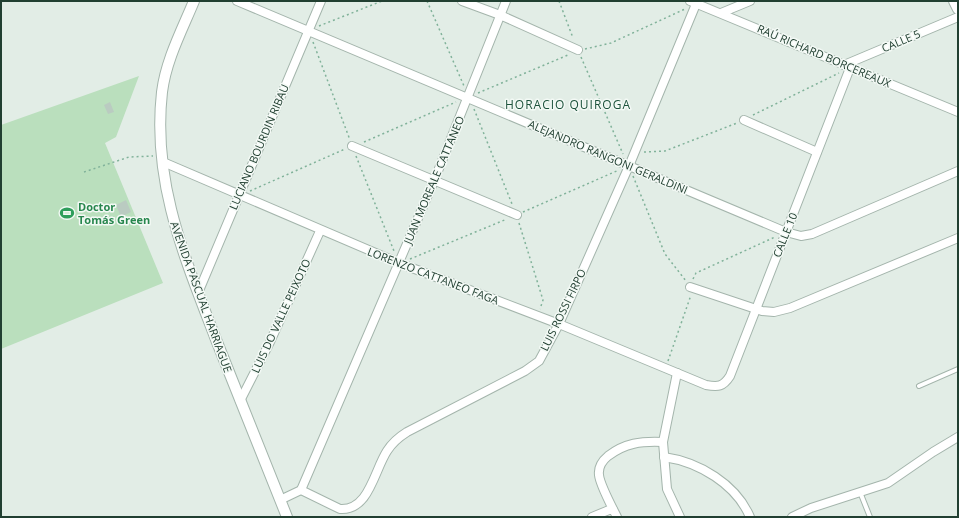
<svg xmlns="http://www.w3.org/2000/svg" width="959" height="518" font-family="'Open Sans',sans-serif">
	<rect width="100%" height="100%" fill="#e2ede6"/>
	<!-- green -->
	<polygon fill="#badfbd" points="139,76 116,137 105,143 163,283 1,349 1,125"/>
	<!-- building -->
	<g fill="#bacbc1">
		<polygon points="110,102 114,112 108,114 104,105"/>
		<polygon points="126,200 131,212 121,217 116,205"/>
	</g>
	<g fill="none" stroke-linecap="round" stroke-linejoin="round">
		<defs>
			<g id="service">
				<polyline points="919,386 958,369"/>
				<polyline points="860,492 870,517"/>
			</g>
			<g id="minor">
				<polyline points="237,1 786,232 801,236 812,234 958,171"/>
				<polyline points="462,1 500,15 578,50"/>
				<polyline points="690,1 958,112"/>
				<polyline points="721,13 750,1"/>
				<polyline points="844,65 958,17"/>
				<polyline points="744,120 817,152"/>
				<polyline points="352,146 517,215"/>
				<path d="M163,162l236,101 160,61 147,61c12,2 17,2 24,-9l120,-308"/>
				<polyline points="690,287 762,311 774,312 790,308 958,238"/>
				<polyline points="198,293 321,1"/>
				<polyline points="677,373 663,442 667,489 680,517"/>
				<polyline points="240,401 270,342 320,231"/>
				<path d="M664,457c35,5 72,27 86,60"/>
				<path d="M301,490l39,19c29,2 34,-38 47,-58 5,-8 12,-14 20,-19l118,-61 14,-10 20,-37 70,-158 67,-162"/>
				<polyline points="280,500 301,490 434,181 506,1"/>
				<polyline points="592,517 609,510 613,510"/>
				<path d="M617,517c-5,-10 -17,-32 -18,-42 -1,-8 3,-14 9,-19 17,-13 33,-15 55,-14"/>
				<polyline points="792,517 811,508 888,483 933,452 958,437"/>
			</g>
			<g id="tertiary">
				<path d="M194,1c-12,29 -28,59 -32,91 -10,89 22,164 53,245 24,60 48,120 72,180"/>
				<polyline points="954,1 958,9"/>
			</g>
		</defs>
		<!-- service casing -->
		<use href="#service" stroke="#a4b5ac" stroke-width="6"/>
		<!-- minor casing -->
		<use href="#minor" stroke="#a4b5ac" stroke-width="10"/>
		<!-- tertiary casing -->
		<use href="#tertiary" stroke="#a4b5ac" stroke-width="12"/>
		<!-- path -->
		<g stroke="#81b29a" stroke-width="1.5" stroke-dasharray="2 3" stroke-linecap="butt">
			<polyline points="427,1 464,86"/>
			<polyline points="559,1 573,38"/>
			<polyline points="319,26 382,1"/>
			<polyline points="313,42 350,140"/>
			<polyline points="585,49 611,43 685,9"/>
			<polyline points="581,57 623,154"/>
			<polyline points="478,93 568,55"/>
			<polyline points="474,109 512,204"/>
			<polyline points="753,115 839,73"/>
			<polyline points="364,142 456,102"/>
			<polyline points="644,152 665,151 737,123"/>
			<polyline points="356,156 394,251"/>
			<polyline points="84,172 129,157 153,156"/>
			<polyline points="633,176 665,254 686,281"/>
			<polyline points="250,191 345,149"/>
			<polyline points="523,212 619,170"/>
			<polyline points="519,223 543,300 540,309"/>
			<polyline points="410,259 507,219"/>
			<polyline points="693,279 696,273 775,237"/>
			<polyline points="668,361 691,295"/>
		</g>
		<!-- service -->
		<use href="#service" stroke="#fff" stroke-width="4"/>
		<!-- minor -->
		<use href="#minor" stroke="#fff" stroke-width="8"/>
		<!-- tertiary -->
		<use href="#tertiary" stroke="#fff" stroke-width="10"/>
	</g>
	<!-- icons -->
	<defs>
		<symbol id="stadium-bare" viewBox="-9 -9 18 18"><path d="M0-5a6.5 5 0 1 0 0 10a6.5 5 0 1 0 0-10ZM-3.5-1.8h7v3.6h-7Z" fill="#2e9e5b" stroke="#f3f9f5" stroke-width="2.5" paint-order="stroke"/></symbol>
	</defs>
	<g fill-rule="evenodd">
		<use href="#stadium-bare" x="57" y="203" width="20" height="20"/>
	</g>
	<g text-anchor="middle" stroke-width="3" stroke-linejoin="round" paint-order="stroke">
		<!-- street labels -->
		<g font-size="11" fill="#213f31" stroke="#f3f9f5">
			<text transform="translate(901 41) rotate(-23)" y="4">CALLE 5</text>
			<text transform="translate(824 56) rotate(23)" y="4">RAÚ RICHARD BORCEREAUX</text>
			<text transform="translate(259 147) rotate(-67)" y="4">LUCIANO BOURDIN RIBAU</text>
			<text transform="translate(608 157) rotate(23)" y="4">ALEJANDRO RANGONI GERALDINI</text>
			<text transform="translate(434 180) rotate(-67)" y="4">JUAN MOREALE CATTANEO</text>
			<text transform="translate(785 235) rotate(-68)" y="4">CALLE 10</text>
			<text transform="translate(433 276) rotate(21)" y="4">LORENZO CATTANEO FAGA</text>
			<text transform="translate(201 297) rotate(70)" y="4">AVENIDA PASCUAL HARRIAGUE</text>
			<text transform="translate(563 310) rotate(-64)" y="4">LUIS ROSSI FIRPO</text>
			<text transform="translate(281 316) rotate(-65)" y="4">LUIS DO VALLE PEIXOTO</text>
		</g>
		<!-- leisure labels -->
		<g font-size="11" font-weight="bold" fill="#27864d" stroke="#f3f9f5" text-anchor="start">
			<text x="78" y="211">Doctor<tspan x="78" dy="13">Tomás Green</tspan></text>
		</g>
		<!-- neighbourhood labels -->
		<g font-size="12" letter-spacing="1" fill="#1c523b" stroke="#f3f9f5">
			<text x="568" y="109">HORACIO QUIROGA</text>
		</g>
	</g>
	<!-- border -->
	<rect width="959" height="518" fill="none" stroke="#213f31" stroke-width="4"/>
</svg>
